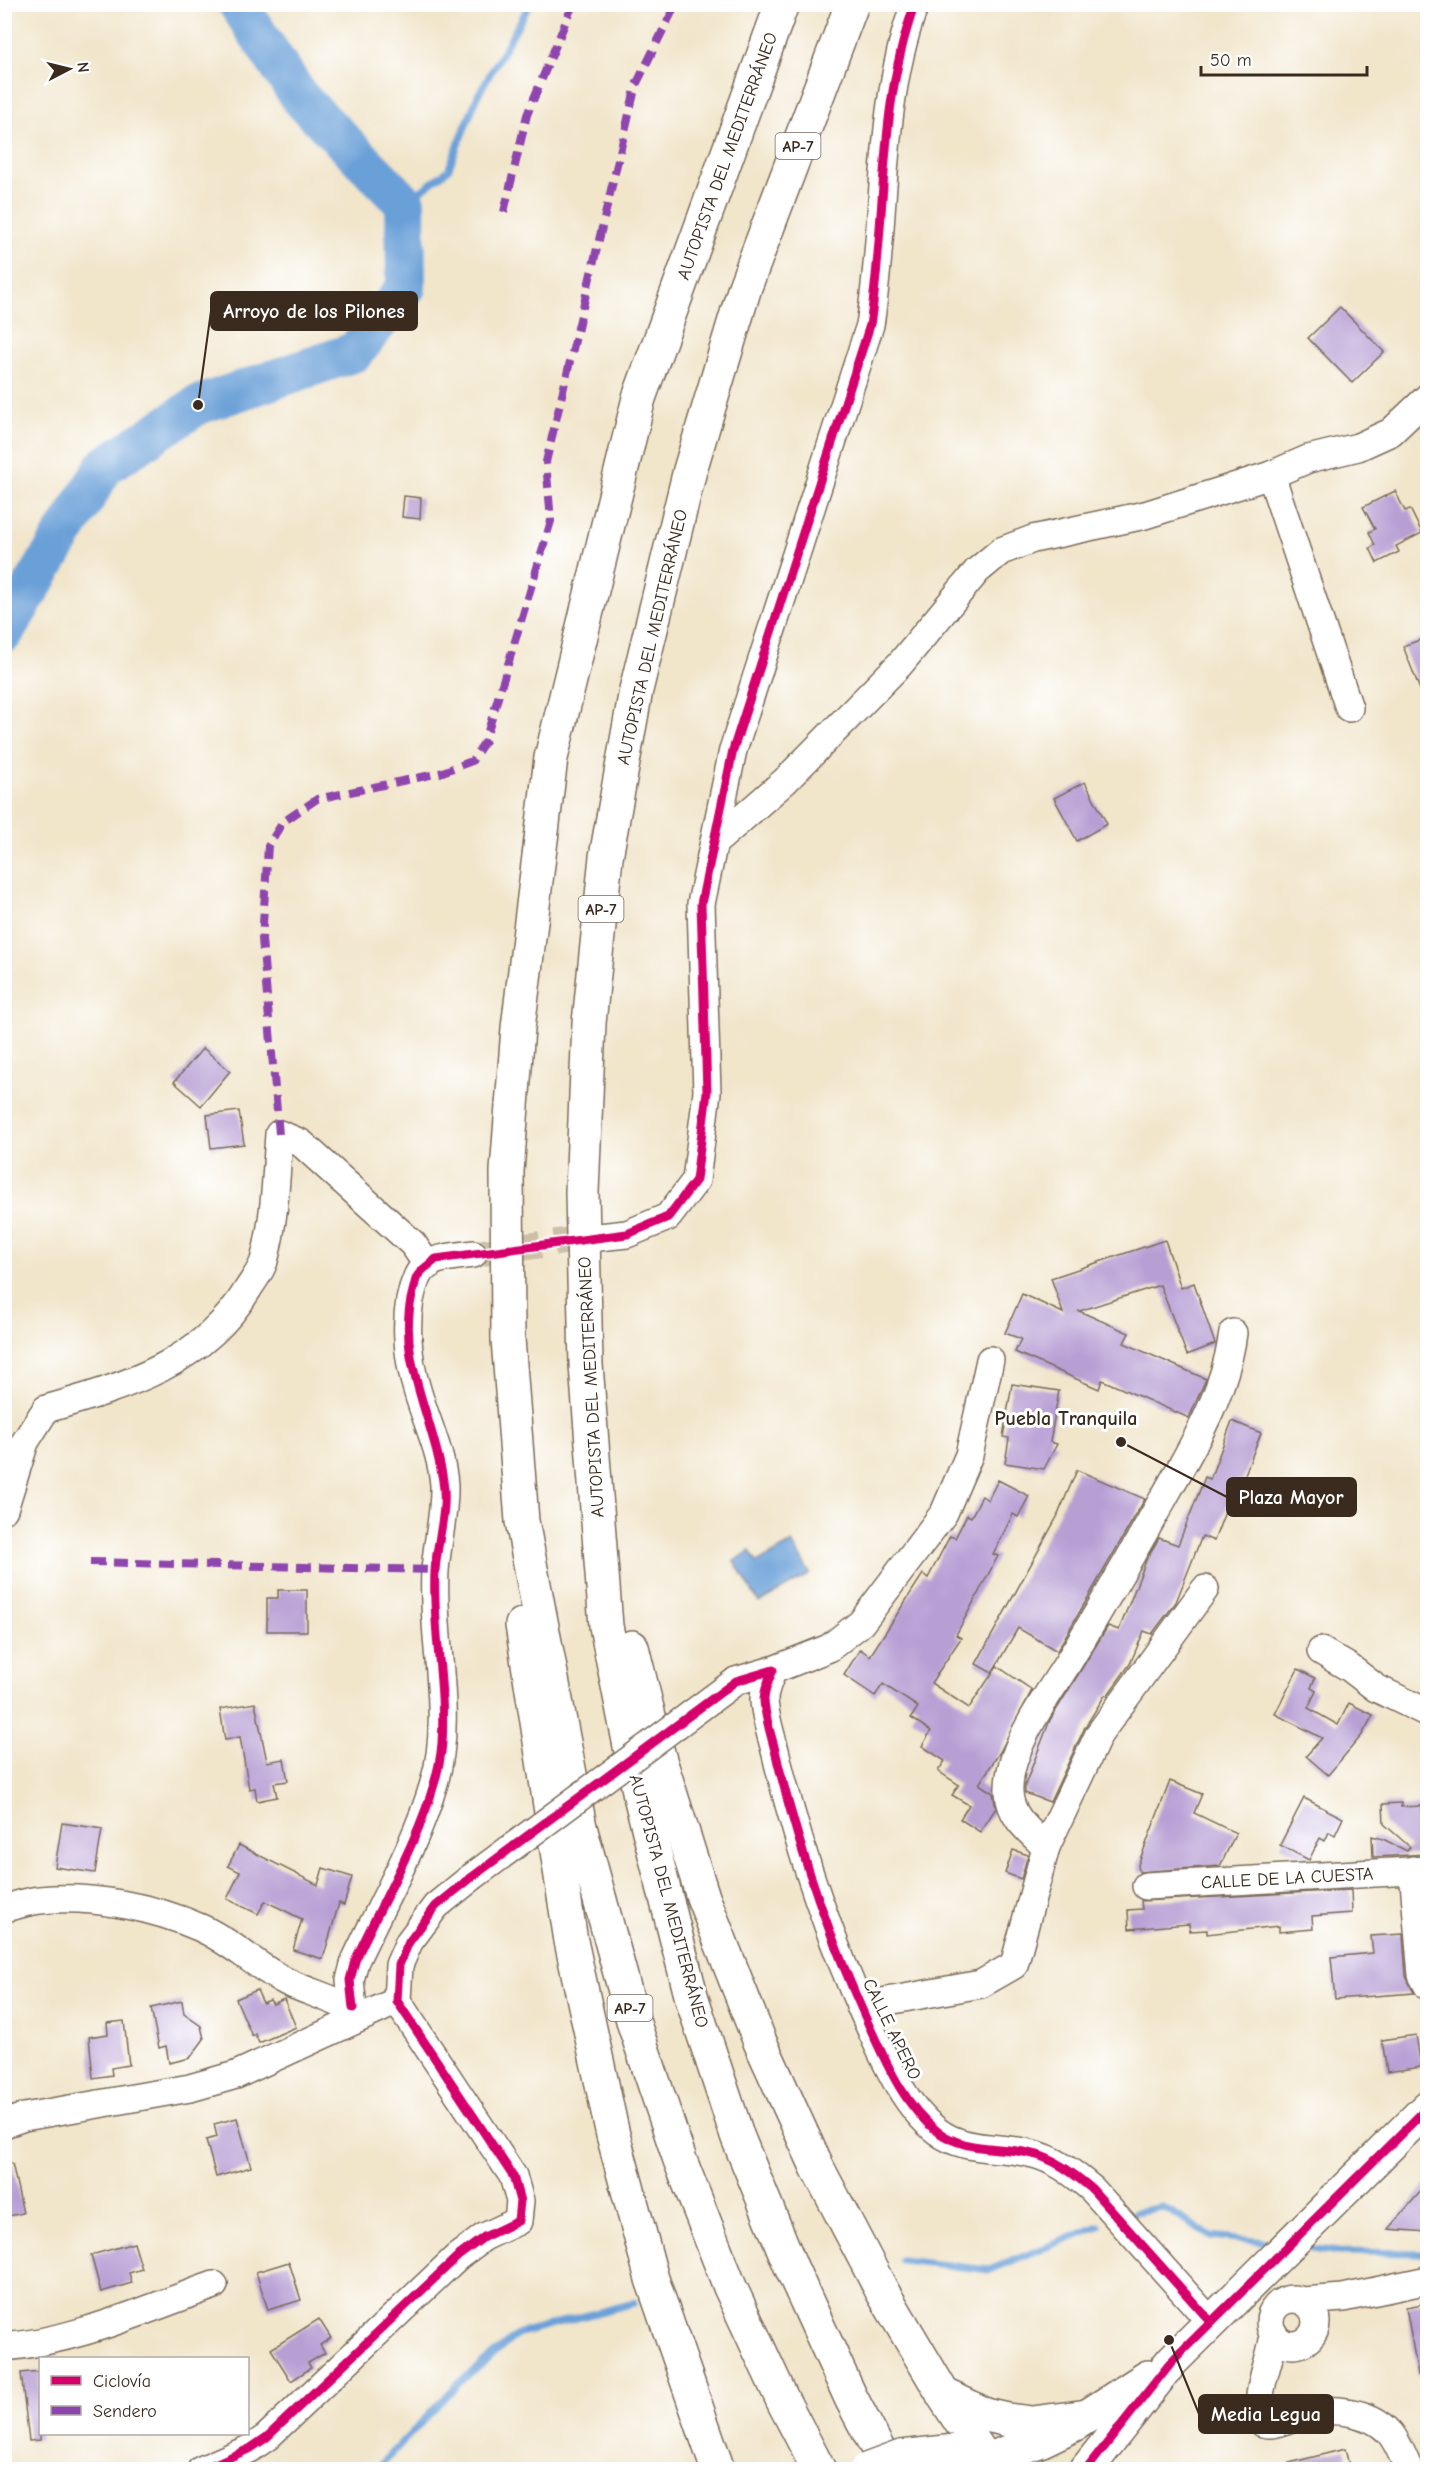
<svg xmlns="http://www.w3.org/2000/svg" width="1432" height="2474" font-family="'Comic Neue',sans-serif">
	<rect width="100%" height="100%" fill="#fff"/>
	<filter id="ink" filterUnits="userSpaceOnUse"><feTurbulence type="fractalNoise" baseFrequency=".0167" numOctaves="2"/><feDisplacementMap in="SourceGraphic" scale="12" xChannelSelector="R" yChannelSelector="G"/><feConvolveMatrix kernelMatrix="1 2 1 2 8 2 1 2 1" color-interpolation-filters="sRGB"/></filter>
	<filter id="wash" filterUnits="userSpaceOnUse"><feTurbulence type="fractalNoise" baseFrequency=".008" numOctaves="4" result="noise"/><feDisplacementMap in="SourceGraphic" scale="24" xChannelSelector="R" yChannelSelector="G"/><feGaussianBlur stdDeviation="1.35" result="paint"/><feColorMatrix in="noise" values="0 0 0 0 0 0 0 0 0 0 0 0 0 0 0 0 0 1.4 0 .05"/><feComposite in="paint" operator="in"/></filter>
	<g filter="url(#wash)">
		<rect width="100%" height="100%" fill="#f1e5ca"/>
		<!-- water -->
		<polygon fill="#6ba0d8" stroke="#53657b" stroke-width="1.5" points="792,1543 810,1574 759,1603 734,1561 750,1551 757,1563"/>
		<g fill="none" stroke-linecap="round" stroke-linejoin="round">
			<!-- stream -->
			<g stroke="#6ba0d8" stroke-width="7">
				<polyline points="405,203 448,170 478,95 530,4"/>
				<polyline points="1135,2212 1163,2207 1211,2236 1264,2242"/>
				<polyline points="1311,2248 1338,2252 1428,2253"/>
				<polyline points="901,2260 989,2270 1099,2226"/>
				<polyline points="376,2470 458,2384 519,2333 634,2303"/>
			</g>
			<!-- river -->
			<polyline stroke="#6ba0d8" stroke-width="40" points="4,633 105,466 198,405 355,352 406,287 405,203 300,98 238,4"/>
		</g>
		<g id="blocks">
			<!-- building -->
			<g fill="#b79fd4">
				<polygon points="1340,307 1384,352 1352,383 1308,338"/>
				<polygon points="1395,491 1405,511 1410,509 1422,533 1396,546 1399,552 1377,563 1370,548 1375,545 1369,532 1375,529 1363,507"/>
				<polygon points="404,496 421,498 420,519 402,517"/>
				<polygon points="1428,637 1428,704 1426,705 1403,646"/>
				<polygon points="1085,782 1107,824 1077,841 1054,798"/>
				<polygon points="203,1048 230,1071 201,1106 174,1082"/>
				<polygon points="239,1111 244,1144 211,1148 207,1115"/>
				<polygon points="1165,1240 1181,1288 1194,1283 1215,1344 1187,1355 1160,1285 1079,1311 1129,1333 1124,1343 1206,1379 1189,1418 1102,1380 1099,1389 1015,1352 1021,1339 1005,1333 1022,1294 1063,1313 1051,1278"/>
				<polygon points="1012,1384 1059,1391 1050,1442 1057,1444 1044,1469 1005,1463 1009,1438 1003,1437"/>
				<polygon points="1232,1421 1261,1433 1242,1482 1237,1480 1214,1541 1202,1536 1176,1602 1152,1634 1144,1631 1130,1664 1107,1696 1105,1695 1085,1727 1050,1802 1025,1793 1025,1785 1050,1720 1108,1626 1119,1630 1147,1558 1159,1538 1178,1545 1205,1477 1210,1479"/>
				<polygon points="1077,1470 1145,1499 1057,1651 1018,1628 992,1673 976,1664 1057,1517"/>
				<polygon points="998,1480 1029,1496 1018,1517 1013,1514 993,1554 998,1556 956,1635 961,1638 931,1683 969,1708 997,1666 1032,1690 1000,1752 979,1784 993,1793 996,1808 980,1832 960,1819 969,1805 952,1795 959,1785 938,1771 945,1761 922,1746 931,1731 911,1718 918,1707 883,1684 875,1696 844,1675 860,1649 870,1656 923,1574 928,1578 950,1536 955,1538 967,1515 971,1517 982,1496 988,1500"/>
				<polygon points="278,1590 307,1590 307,1631 267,1631 267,1598 278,1598"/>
				<polygon points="1298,1669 1315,1678 1311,1688 1316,1691 1308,1708 1338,1725 1349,1703 1373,1715 1362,1735 1328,1775 1306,1756 1322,1738 1275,1714"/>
				<polygon points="255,1703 267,1762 284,1759 288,1781 274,1783 277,1797 257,1801 255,1788 249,1789 240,1737 225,1740 220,1709"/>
				<polygon points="1170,1781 1202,1794 1194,1813 1236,1833 1220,1866 1139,1872 1138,1865"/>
				<polygon points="1304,1798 1343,1818 1335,1835 1329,1832 1325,1841 1320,1838 1309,1860 1280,1845"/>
				<polygon points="1401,1803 1401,1807 1422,1806 1422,1820 1428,1820 1428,1854 1373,1857 1372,1836 1383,1839 1407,1851 1410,1847 1384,1824 1383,1804"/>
				<polygon points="62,1823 102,1829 95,1873 55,1867"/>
				<polygon points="239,1845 318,1885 323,1868 352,1877 344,1905 339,1903 323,1959 293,1950 302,1919 265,1901 258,1914 227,1899 240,1872 228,1866"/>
				<polygon points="1013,1850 1028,1855 1021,1879 1005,1873"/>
				<polygon points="1351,1890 1352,1913 1312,1916 1313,1929 1279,1932 1279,1926 1207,1934 1207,1930 1190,1931 1189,1924 1129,1929 1128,1910 1142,1909 1141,1901"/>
				<polygon points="1403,1934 1406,1976 1414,1993 1335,1999 1331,1957 1373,1953 1371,1936"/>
				<polygon points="257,1990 263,2003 270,2000 273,2004 284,1999 296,2027 259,2043 255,2034 252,2036 236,1999"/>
				<polygon points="182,2001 184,2014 201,2026 204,2039 190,2058 169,2063 166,2046 159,2048 151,2008"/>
				<polygon points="124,2021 129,2065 111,2068 112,2075 93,2078 89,2037 108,2034 107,2023"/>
				<polygon points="1416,2035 1421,2067 1387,2072 1382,2040"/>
				<polygon points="237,2118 251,2167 216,2177 206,2140 217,2137 214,2124"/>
				<polygon points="12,2163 23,2213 4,2217 4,2164"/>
				<polygon points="1428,2183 1428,2232 1388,2229"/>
				<polygon points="134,2243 142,2269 129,2273 132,2283 101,2292 91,2255"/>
				<polygon points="289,2262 301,2300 268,2310 256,2272"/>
				<polygon points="1428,2303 1428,2375 1418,2375 1406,2307"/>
				<polygon points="319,2319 331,2338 320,2345 325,2353 308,2363 311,2368 291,2381 271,2349"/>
				<polygon points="40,2371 40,2440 29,2441 21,2373"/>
				<polygon points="1345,2449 1350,2469 1290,2469 1289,2463"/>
			</g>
		</g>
	</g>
	<g filter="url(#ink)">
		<use href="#blocks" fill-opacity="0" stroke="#7b6b5a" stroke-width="1.5"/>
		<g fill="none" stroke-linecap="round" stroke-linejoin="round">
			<!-- minor-tunnel -->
			<polyline stroke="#cdc0a8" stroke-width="27" stroke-dasharray="27 14" stroke-linecap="butt" points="473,1254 589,1238"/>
			<defs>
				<g id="minor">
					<polyline points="1271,475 1349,708"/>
					<polyline points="714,843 785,781 900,664 977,571 1001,551 1033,539 1145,515 1271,475 1308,459 1358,447 1391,432 1428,397"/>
					<path d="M589,1238l38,-4 41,-17 28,-37 11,-88 -6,-188 32,-154 137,-425c17,-107 7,-217 45,-321"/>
					<path d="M4,1509l21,-67 21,-33c79,-23 157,-45 202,-120 5,-8 13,-18 16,-28 11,-41 12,-84 15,-127l22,9 112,101 15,22"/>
					<polyline points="1321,1651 1350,1668 1376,1688 1428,1713"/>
					<polyline points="773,1670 829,1648 861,1623 944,1513 969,1455 990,1360"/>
					<path d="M736,1681l37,-11c-4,9 -9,20 -9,30 1,20 10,43 14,63 22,89 51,174 89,258 17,37 36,84 70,110 27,21 62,15 92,22 25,5 44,20 63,36l119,133"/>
					<path d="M1046,1847c-17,-16 -36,-30 -37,-55 -2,-43 38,-95 60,-131 32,-53 63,-107 94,-162 30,-53 62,-105 70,-166"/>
					<polyline points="1413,1870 1422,1975 1428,1986"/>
					<polyline points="1146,1886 1428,1870"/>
					<path d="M4,1908c12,-2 24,-7 36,-8 52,-5 114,7 161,28 31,14 56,39 86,54 20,10 62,21 74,34"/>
					<polyline points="860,2006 981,1984 1014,1965 1046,1847 1099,1734 1205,1589"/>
					<path d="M353,2008l-3,-28 5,-19c27,-58 61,-116 79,-178 20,-68 -3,-142 1,-212 2,-29 10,-57 9,-86 -2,-31 -17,-62 -26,-92 -11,-34 -16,-82 -1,-116 9,-21 37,-20 56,-23"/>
					<polyline points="4,2124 24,2117 190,2088 236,2075 397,2001"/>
					<circle cx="1293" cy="2322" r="23"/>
					<polyline points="1303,2301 1343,2298 1428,2280"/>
					<path d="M1274,2334c-3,28 -22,61 -11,89 13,4 27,-6 40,-9 26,-7 67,-4 87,19 8,10 14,25 19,37"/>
					<path d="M4,2347c73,-6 142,-38 210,-62"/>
					<polyline points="201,2470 251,2448 267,2437 457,2257 484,2237 518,2221 520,2201 513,2176 397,2001 399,1965 409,1942 436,1906 472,1877"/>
				</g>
				<g id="major">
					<polyline points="989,2459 1042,2440 1075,2424 1148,2377"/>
					<polyline points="1086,2470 1172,2361 1428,2107"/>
				</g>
				<g id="highway">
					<polyline points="782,4 639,398 551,758 518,1028 507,1171 508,1339 522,1521 580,1827 634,2024 680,2160 730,2287 783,2401 819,2470"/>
					<polyline points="852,4 745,287 690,470 636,690 606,857 589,1023 582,1192 586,1365 606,1626 640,1796 692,1999 738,2138 791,2267 851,2398 889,2470"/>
					<polyline points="522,1625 571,1941 613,2135 652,2279 718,2470"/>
					<polyline points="632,1647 659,1757 703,1897 760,2042 817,2167 882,2291 943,2394 986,2415 1008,2420 1032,2423 1088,2416"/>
					<polyline points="943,2395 983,2456"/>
				</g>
			</defs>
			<!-- minor casing -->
			<use href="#minor" stroke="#7b6b5a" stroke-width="30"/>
			<!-- major casing -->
			<use href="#major" stroke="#7b6b5a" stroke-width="36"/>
			<!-- highway casing -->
			<use href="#highway" stroke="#7b6b5a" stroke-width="36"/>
			<!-- minor -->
			<use href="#minor" stroke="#fff" stroke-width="27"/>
			<!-- major -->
			<use href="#major" stroke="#fff" stroke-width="33"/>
			<!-- highway -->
			<use href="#highway" stroke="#fff" stroke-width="33"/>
			<defs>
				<polyline id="minor-bridge" points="472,1877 736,1681"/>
				<polyline id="major-bridge" points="866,2470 901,2457 955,2451"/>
			</defs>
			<!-- minor-bridge casing -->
			<use href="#minor-bridge" stroke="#7b6b5a" stroke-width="30" stroke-linecap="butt"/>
			<!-- major-bridge casing -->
			<use href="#major-bridge" stroke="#7b6b5a" stroke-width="36" stroke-linecap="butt"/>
			<!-- minor-bridge -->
			<use href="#minor-bridge" stroke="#fff" stroke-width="27"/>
			<!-- major-bridge -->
			<use href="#major-bridge" stroke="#fff" stroke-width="33"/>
			<!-- quiet -->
			<g stroke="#8e44ad" stroke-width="8" stroke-dasharray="15 8" stroke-linecap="butt">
				<polyline points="504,212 527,115 571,9 577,4"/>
				<polyline points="279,1134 262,939 268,846 283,822 317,799 440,773 472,761 485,741 551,521 546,462 636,85 676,4"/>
				<polyline points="90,1562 435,1570"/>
			</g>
			<defs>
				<g id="cycleway">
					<path d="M353,2008l-3,-28 5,-19c28,-62 82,-151 87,-218 4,-57 -10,-115 -7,-172 2,-30 13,-60 8,-90 -9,-64 -48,-124 -30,-190 2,-6 2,-13 6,-17 4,-6 12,-10 17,-15l191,-25 41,-17 28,-37 11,-88 -6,-188 32,-154 137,-425c17,-107 7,-217 45,-321"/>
					<path d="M201,2470l50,-22 16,-11 190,-180 27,-20 34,-16 2,-20 -7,-25 -116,-175 2,-36 10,-23 27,-36 36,-29 264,-196 37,-11c-4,9 -9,20 -9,30 1,20 10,43 14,63 22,89 51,174 89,258 17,37 36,84 70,110 27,21 62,15 92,22 25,5 44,20 63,36l119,133"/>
					<polyline points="1086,2470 1172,2361 1428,2107"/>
				</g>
			</defs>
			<!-- cycleway casing -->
			<use href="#cycleway" stroke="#fff" stroke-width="13"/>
			<!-- cycleway -->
			<use href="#cycleway" stroke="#d6006c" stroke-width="9"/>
		</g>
	</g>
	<g text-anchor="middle" stroke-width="6" stroke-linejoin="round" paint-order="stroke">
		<!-- shield labels -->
		<g fill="#fff" stroke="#766a62" stroke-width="1.5">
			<rect x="775.5" y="133" width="45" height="26" rx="4.5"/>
			<rect x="578.5" y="896" width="45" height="26" rx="4.5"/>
			<rect x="607.5" y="1995" width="45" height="26" rx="4.5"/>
		</g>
		<g font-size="16" font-weight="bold" fill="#3b2a1e">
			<text x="798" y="152">AP-7</text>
			<text x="601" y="915">AP-7</text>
			<text x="630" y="2014">AP-7</text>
		</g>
		<!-- street labels -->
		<g font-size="18" fill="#3b2a1e" stroke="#fff">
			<text transform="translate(727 156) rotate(-70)" y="6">AUTOPISTA DEL MEDITERRÁNEO</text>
			<text transform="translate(652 637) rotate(-77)" y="6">AUTOPISTA DEL MEDITERRÁNEO</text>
			<text transform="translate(591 1387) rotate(-93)" y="6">AUTOPISTA DEL MEDITERRÁNEO</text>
			<text transform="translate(1287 1878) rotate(-3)" y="6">CALLE DE LA CUESTA</text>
			<text transform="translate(669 1901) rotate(75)" y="6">AUTOPISTA DEL MEDITERRÁNEO</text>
			<text transform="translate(892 2029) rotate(64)" y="6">CALLE APERO</text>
		</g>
		<!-- neighbourhood labels -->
		<g font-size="20" font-weight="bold" fill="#3b2a1e" stroke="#fff">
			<text x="1066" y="1425">Puebla Tranquila</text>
		</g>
	</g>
	<!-- callouts -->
	<path fill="none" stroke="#3b2a1e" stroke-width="2" d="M198 405L211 311M1121 1442L1227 1497M1169 2340L1199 2414"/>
	<g fill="#3b2a1e" stroke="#fff" stroke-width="2">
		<circle cx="198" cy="405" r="6"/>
		<circle cx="1121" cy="1442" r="6"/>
		<circle cx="1169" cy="2340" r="6"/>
	</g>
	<g fill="#3b2a1e" stroke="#3b2a1e" stroke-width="2">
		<rect x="211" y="292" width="206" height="38" rx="6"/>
		<rect x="1227" y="1478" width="129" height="38" rx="6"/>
		<rect x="1199" y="2395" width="134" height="38" rx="6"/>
	</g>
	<g font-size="20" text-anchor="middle" font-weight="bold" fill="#fff">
		<text x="314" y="318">Arroyo de los Pilones</text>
		<text x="1291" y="1504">Plaza Mayor</text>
		<text x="1266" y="2421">Media Legua</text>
	</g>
	<!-- margin -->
	<rect width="1432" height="2474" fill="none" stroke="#fff" stroke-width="24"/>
	<!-- legend -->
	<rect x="39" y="2357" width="210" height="78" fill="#ffffff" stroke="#b1aaa5" stroke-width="1.5"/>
	<rect x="51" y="2376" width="30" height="9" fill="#d6006c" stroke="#b1aaa5" stroke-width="1.5"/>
	<text x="93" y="2387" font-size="18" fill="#3b2a1e">Ciclovía</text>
	<rect x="51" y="2406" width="30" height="9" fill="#8e44ad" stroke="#b1aaa5" stroke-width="1.5"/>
	<text x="93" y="2417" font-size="18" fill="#3b2a1e">Sendero</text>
	<!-- north arrow -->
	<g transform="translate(69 69) rotate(83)" stroke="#ffffff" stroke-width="4.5" paint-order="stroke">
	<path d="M0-4.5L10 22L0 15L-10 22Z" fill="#3b2a1e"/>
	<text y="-9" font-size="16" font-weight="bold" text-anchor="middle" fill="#3b2a1e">N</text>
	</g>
	<!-- scale -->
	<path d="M1201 66v9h166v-9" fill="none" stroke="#3b2a1e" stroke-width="3"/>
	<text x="1210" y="66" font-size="18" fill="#3b2a1e" stroke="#ffffff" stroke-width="4.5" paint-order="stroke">50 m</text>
</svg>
